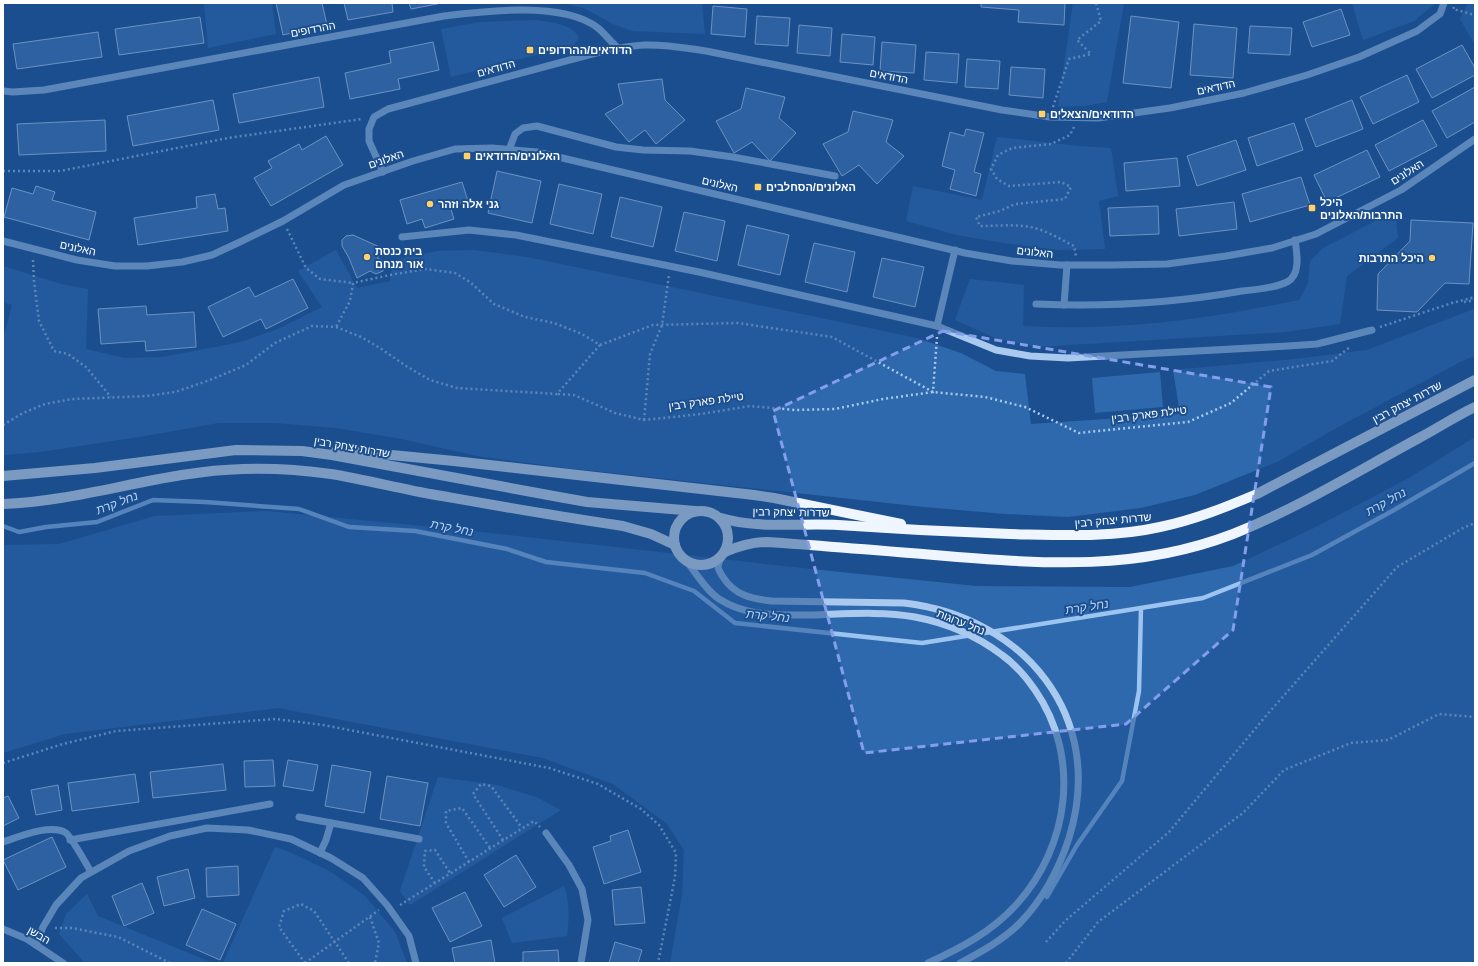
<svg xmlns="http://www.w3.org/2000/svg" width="1478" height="966" font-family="Helvetica,'Noto Sans Hebrew',sans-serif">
	<rect width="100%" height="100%" fill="#1b4f8f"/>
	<!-- green -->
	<g fill="#2e69ad">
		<polygon points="204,3 272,3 276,34 208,48"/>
		<polygon points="563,3 702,3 705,34 633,31 613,24 584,8"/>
		<polygon points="1073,3 1124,3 1107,102 1085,106 1058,107"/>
		<polygon points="1352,3 1436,3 1414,21 1363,40"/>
		<polygon points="1468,3 1475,3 1475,45 1460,19"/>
		<path d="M537,20c15,3 35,3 42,18l-5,7 -123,32 -10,-48 39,-7z"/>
		<polygon points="997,137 1078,146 1111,148 1118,196 1099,201 1105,249 1059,250 1004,243 957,235 906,221 913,186 982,200"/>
		<path d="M1395,211l3,27 -51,38 -7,48 -55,8 -248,15 -42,-9 -40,-18 15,-41 54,6 -1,41c24,1 47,2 71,1 69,-2 138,-13 205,-27l9,-17 2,-22 13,-13z"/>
		<polygon points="336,250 357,288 390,281 393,260 438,251 474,250 527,257 917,338 961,353 996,371 1025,374 1031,424 1180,414 1173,370 1295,359 1367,350 1474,309 1475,286 1475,356 1462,361 1340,426 1277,462 1195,495 1141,508 1068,517 1005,514 924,507 566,468 477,456 402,439 336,428 276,423 218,423 145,436 40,452 3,455 3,340 12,305 3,302 3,266 61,284 88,289 86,349 124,358 163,357 241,342 280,328 322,307 298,271"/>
		<polygon points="1160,372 1163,407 1095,413 1092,378"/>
		<polygon points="1475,437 1475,963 670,963 682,895 684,850 667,824 613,784 543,758 278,708 65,734 3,753 3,545 59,544 155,516 267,511 464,530 783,566 976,586 1130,587 1233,566 1314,528 1409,478"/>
		<polygon points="438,777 497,785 536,797 561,810 410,905 400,891"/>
		<polygon points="275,847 292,853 331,872 365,896 395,932 407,963 223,963"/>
		<path d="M564,886c6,17 5,33 3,50l-55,7 -10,-25z"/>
		<polygon points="87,894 98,916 213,963 85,963 59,934 66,914"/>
	</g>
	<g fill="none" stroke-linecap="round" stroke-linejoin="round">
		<!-- stream -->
		<g stroke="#9cc4f0" stroke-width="4.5">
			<polyline points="3,526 19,532 46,527 97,522 153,500 205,502 299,509 349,527 415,531 507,549 546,562 645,573 694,591 735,623 922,643 1203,598 1312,555 1394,510 1475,463"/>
			<polyline points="1047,897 1077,845 1122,781 1139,691 1141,608"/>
		</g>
	</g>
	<!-- building -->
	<g fill="#4478b7" stroke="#cfe3fa">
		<polygon points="276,3 322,3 327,25 283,35"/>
		<polygon points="344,3 392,3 393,12 348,20"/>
		<polygon points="409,3 442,3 411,9"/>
		<polygon points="981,3 1065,3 1064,25 1018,22 1019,10 981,7"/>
		<polygon points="713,6 747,9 745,37 711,34"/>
		<polygon points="1341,9 1350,35 1312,47 1303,22"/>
		<polygon points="757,16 790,18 788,46 755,44"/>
		<polygon points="1131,16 1179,22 1171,88 1123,83"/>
		<polygon points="200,17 204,43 119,55 115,29"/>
		<polygon points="1194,24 1237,28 1233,78 1190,75"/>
		<polygon points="799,25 832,28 830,56 797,53"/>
		<polygon points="1250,26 1292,28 1290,55 1248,53"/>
		<polygon points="98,32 102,57 17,69 13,44"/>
		<polygon points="842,34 875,37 873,65 840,62"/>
		<polygon points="433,42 439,70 398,79 400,89 350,99 345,73 391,63 389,51"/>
		<polygon points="882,42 916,45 914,73 880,71"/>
		<polygon points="1462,45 1475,68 1475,75 1432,98 1416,69"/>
		<polygon points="926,52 959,54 957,83 924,80"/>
		<polygon points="967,59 1000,61 998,89 965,87"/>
		<polygon points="1011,67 1045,69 1043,98 1009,95"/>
		<polygon points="1407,75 1419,102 1373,124 1360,97"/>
		<polygon points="319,77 324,107 239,123 233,94"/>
		<polygon points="662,79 665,100 685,120 656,144 645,130 629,142 605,114 623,104 618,84"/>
		<polygon points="1475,87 1475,122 1447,138 1432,111"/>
		<polygon points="746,88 785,97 779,118 796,133 770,161 752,142 734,153 716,121 741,109"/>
		<polygon points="213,100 219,130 133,146 127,116"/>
		<polygon points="1352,100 1363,129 1316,147 1305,119"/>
		<polygon points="853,111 893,120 886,142 904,156 877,184 859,165 842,176 823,144 848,132"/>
		<polygon points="105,120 106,151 19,155 17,124"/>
		<polygon points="1423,120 1437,146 1389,171 1375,145"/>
		<polygon points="1294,123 1303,150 1257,166 1248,138"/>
		<polygon points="966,129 984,133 974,172 981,174 976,196 950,189 955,170 942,166 950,132 964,136"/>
		<polygon points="326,136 343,165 271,206 254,178 272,168 268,161 299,144 302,150"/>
		<polygon points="1236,140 1246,170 1197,186 1187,156"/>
		<polygon points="1367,150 1380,177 1327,202 1314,175"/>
		<polygon points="1177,158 1180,186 1126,191 1124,163"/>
		<polygon points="497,171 541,181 532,223 488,213"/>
		<polygon points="1301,177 1310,205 1250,222 1242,194"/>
		<polygon points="462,182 468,201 450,206 454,219 425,228 422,219 407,224 400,200"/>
		<polygon points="559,184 602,194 593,234 550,224"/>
		<polygon points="36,186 55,192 52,200 96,212 89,240 4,217 12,188 33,194"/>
		<polygon points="215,194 218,209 225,208 228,231 138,245 134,218 197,208 196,197"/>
		<polygon points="620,197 662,207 653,247 611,237"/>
		<polygon points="1234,202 1237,229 1179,236 1176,209"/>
		<polygon points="1158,206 1159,234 1110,236 1108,208"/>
		<polygon points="684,212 725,221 717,261 675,251"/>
		<polygon points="1411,220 1473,223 1469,284 1445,283 1417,312 1377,310 1378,274 1410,241"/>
		<polygon points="747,225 789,235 780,275 738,265"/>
		<polygon points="353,235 384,249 377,258 384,261 383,271 376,274 370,271 357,278 349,258 342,246 342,240 346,236"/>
		<polygon points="814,243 855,252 847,292 805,282"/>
		<polygon points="882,258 924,267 915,307 873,297"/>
		<polygon points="293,279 308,308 266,329 261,319 223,337 208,307 249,287 255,297"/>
		<polygon points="146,306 147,315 194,312 196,347 146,351 145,341 101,344 98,309"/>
		<polygon points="273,760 275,786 245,787 244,761"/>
		<polygon points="288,760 318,765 313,791 283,786"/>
		<polygon points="223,764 226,790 153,798 150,772"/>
		<polygon points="332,765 371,772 364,813 325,806"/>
		<polygon points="135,774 139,802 72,811 68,783"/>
		<polygon points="387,776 428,783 420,826 380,819"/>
		<polygon points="58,785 62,810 36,815 31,790"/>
		<polygon points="8,796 19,818 3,826 3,798"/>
		<polygon points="628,830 641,872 604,884 593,847 611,841 610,836"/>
		<polygon points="52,837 66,867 18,890 3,860"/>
		<polygon points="516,855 536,887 504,907 484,875"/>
		<polygon points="238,866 239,895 207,897 206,868"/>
		<polygon points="188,869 195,898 164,906 157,877"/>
		<polygon points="142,883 154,913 124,926 112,896"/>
		<polygon points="641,887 645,923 615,925 612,890"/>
		<polygon points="465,892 482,926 450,942 432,908"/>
		<polygon points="202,909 236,924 220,960 186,945"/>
		<polygon points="491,940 495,963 455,963 452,948"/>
		<polygon points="615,942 642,950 638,963 609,963"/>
		<polygon points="558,950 559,963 515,963 523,962 523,952"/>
	</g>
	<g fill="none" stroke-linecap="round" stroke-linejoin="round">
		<!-- path -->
		<g stroke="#a9c9ee" stroke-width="2.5" stroke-dasharray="2 3" stroke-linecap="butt">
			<polyline points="1454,7 1453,9 1475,15"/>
			<polyline points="1053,107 1069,59 1091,54 1077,40 1101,21 1096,3"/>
			<path d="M1074,127l-4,8 -19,9 -39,4 -14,7 -7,14 6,10 12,7 52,-4 10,5 -6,12 -50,5 -15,7 -24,6 4,9c16,0 34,-2 50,1 16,3 30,12 44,19l2,10"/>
			<polyline points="3,171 60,171 228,138 362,119"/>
			<polyline points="287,229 306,268 320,279 353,283"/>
			<polyline points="33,260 34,281 39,321 54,351 68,354 86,367 111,397"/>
			<polyline points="1464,302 1475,300"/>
			<polyline points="1380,327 1452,303 1475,297"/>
			<polyline points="600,345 653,325 738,323 832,337 933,392 937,337"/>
			<polyline points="558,394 574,395 615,413 644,420 701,414 750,406 795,410 835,409 883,399 933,392 985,397 1025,407 1079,433 1188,422 1231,403 1269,371 1332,361 1350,347"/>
			<polyline points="644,420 650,354 662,325 669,275"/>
			<polyline points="3,425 23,413 45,404 72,399 147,396 175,392 210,380 246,365 275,343 312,326 336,327 361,337 380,348 406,366 430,380 457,388 557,394 600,345 582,334 554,323 525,317 494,304 470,282 455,273 425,269 390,275 353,283 350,301 336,327"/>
			<polyline points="3,763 63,744 116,731 276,719 323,725 549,768 598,784 641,809 659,825 676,853 675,877 658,963"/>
			<polyline points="503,840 473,794 481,784 491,786 522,828"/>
			<polyline points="469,862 446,823 446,811 462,808 490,848"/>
			<polyline points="435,883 424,867 425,851 435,850 450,873"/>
			<polyline points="400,905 534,821 540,827"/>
			<polyline points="370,917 379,943 375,963"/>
			<polyline points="55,928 72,928 118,937 170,963"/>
			<polyline points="1046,942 1065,921 1169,832 1265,717 1397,567 1463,528 1475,523"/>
			<polyline points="305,963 279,927 284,911 301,904 314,911 349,963"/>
			<polyline points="305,963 379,910"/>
			<polyline points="1066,963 1098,922 1243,813 1284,770 1351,743 1388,740 1439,714 1475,717"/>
		</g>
		<!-- minor -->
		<g stroke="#a9c9ee" stroke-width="7">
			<path d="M3,91l10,1 31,-2 400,-74c40,-5 120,-15 154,12 7,6 13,14 20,20"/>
			<polyline points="509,150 515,134 523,128 537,126 616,147 643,150 690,151 733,157 835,176"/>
			<path d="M383,172l-14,-31v-12l5,-12 14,-8 204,-55c17,-4 35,-8 52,-9 21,-1 41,3 62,6l296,59 48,7 48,1 72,-10 74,-15 63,-18 52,-18 58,-26 23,-17 4,-11"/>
			<polyline points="402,237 469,230 516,235 699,272 937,326"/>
			<polyline points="3,241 77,260 115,266 147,266 182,262 212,255 242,241 283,221 344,185 413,161 455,149 492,148 537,152 965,253 1012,261 1060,265 1112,265 1167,264 1226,256 1272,248 1316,234 1401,190 1475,139"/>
			<polyline points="955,250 937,326 996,350 1030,356 1068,358 1288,346 1317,344 1372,330"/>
			<path d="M1036,304c69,3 138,-1 206,-13 11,-1 35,-4 45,-9 14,-7 10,-29 8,-42"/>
			<polyline points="1064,305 1067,265"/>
			<path d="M721,557c-1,2 -2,6 -3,9 0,4 3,8 5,11 11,18 29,22 49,24l132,2c120,14 203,113 165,235 -10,31 -26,61 -49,85 -17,17 -39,29 -60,40"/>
			<path d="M685,560c11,12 20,30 34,39 28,18 60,16 93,16 34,-1 70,-4 103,2 32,6 62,19 87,38 13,9 24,22 33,35 46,66 35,156 -19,215 -25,27 -55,43 -88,58"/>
			<polyline points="299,817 419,839"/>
			<polyline points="546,833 569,865 582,889 588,920 581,963"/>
			<polyline points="70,840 270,804"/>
			<path d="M3,842c15,-5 49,-19 63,-9 4,3 21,32 25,39"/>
			<polyline points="320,853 326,840 331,823"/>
			<polyline points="3,929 27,939 63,963"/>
			<polyline points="36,945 43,927 56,905 81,878 129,851 170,836 207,828 248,830 291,839 331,858 363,878 387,905 409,936 416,963"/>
		</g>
		<!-- major -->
		<g stroke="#f0f6ff" stroke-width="10">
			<polyline points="336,451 350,451 454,461 754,495 774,498 901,524"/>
			<polyline points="3,476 95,468 236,450 302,451 332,455 559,497 587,502 695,511"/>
			<path d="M3,504c81,-3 159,-33 240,-35 30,-1 59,1 88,5 36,6 70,15 105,21 63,11 125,22 187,31l28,8 24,11"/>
			<circle cx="701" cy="538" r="27"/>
			<path d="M721,518c36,11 79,5 117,7 57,4 114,7 172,9 50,1 101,4 150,-7 34,-7 66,-20 97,-33l218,-114"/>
			<path d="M725,552c14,-6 26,-10 42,-10 59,4 119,9 179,14 100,8 191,15 287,-22 65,-26 125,-63 186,-96 19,-10 37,-22 56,-31"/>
		</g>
	</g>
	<!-- marked area -->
	<path d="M0 0H1478V966H0ZM943,331l328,56 -38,243 -107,94 -262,29 -91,-342z" fill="#1b4f8f" fill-opacity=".55" fill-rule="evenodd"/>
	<path fill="none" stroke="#839eea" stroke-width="3" stroke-dasharray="8 5" stroke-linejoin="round" d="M943,331l328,56 -38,243 -107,94 -262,29 -91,-342z"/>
	<!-- markers -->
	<g fill="#ffd166" stroke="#1b4f8f" stroke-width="1.5">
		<rect x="526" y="46" width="8" height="8" rx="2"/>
		<rect x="1038" y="110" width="8" height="8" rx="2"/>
		<rect x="463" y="152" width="8" height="8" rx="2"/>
		<rect x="754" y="183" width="8" height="8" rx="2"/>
		<circle cx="430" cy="204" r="4"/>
		<rect x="1308" y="204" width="8" height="8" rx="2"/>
		<circle cx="367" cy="257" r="4"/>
		<circle cx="1432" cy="258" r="4"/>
	</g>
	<g text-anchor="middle" stroke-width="4" stroke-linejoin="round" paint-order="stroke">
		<!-- street labels -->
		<g font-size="11" fill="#fff" stroke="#1b4f8f">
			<text transform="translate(313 29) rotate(-11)" y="4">ההרדופים</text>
			<text transform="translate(496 68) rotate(-15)" y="4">הדודאים</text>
			<text transform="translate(889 76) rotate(11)" y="4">הדודאים</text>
			<text transform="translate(1216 87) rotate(-12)" y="4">הדודאים</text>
			<text transform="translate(386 159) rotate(-19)" y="4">האלונים</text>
			<text transform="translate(1407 172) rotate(-33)" y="4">האלונים</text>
			<text transform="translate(720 184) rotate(13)" y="4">האלונים</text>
			<text transform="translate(78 248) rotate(12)" y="4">האלונים</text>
			<text transform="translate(1035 252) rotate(6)" y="4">האלונים</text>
			<text transform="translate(706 401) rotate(-8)" y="4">טיילת פארק רבין</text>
			<text transform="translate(1407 402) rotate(-28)" y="4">שדרות יצחק רבין</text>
			<text transform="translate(1149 414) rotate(-7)" y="4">טיילת פארק רבין</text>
			<text transform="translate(352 447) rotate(10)" y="4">שדרות יצחק רבין</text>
			<text transform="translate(791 512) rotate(1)" y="4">שדרות יצחק רבין</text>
			<text transform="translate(1113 520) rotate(-5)" y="4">שדרות יצחק רבין</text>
			<text transform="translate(961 622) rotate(22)" y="4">נחל ערוגות</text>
			<text transform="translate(39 935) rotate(30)" y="4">הבשן</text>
		</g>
		<!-- poi labels -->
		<g font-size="11" font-weight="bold" fill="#fff" stroke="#1b4f8f" text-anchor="start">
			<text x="538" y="54">הדודאים/ההרדופים</text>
			<text x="1050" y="118">הדודאים/הצאלים</text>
			<text x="475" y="160">האלונים/הדודאים</text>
			<text x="766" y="191">האלונים/הסחלבים</text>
			<text x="1320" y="206">היכל<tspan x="1320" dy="13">התרבות/האלונים</tspan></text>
			<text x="438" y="208">גני אלה וזהר</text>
			<text x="375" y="255">בית כנסת<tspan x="375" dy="13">אור מנחם</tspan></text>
			<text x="1424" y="262" text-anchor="end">היכל התרבות</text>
		</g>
		<!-- water labels -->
		<g font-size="12" font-style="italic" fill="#b5d3f5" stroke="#1b4f8f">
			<text transform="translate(1386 502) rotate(-29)" y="4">נחל קרת</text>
			<text transform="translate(117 503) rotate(-21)" y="4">נחל קרת</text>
			<text transform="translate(452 528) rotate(11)" y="4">נחל קרת</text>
			<text transform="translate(1087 607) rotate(-9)" y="4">נחל קרת</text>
			<text transform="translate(768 616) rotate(6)" y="4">נחל קרת</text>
		</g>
	</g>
	<!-- border -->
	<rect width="1478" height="966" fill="none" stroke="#ffffff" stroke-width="8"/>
</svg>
